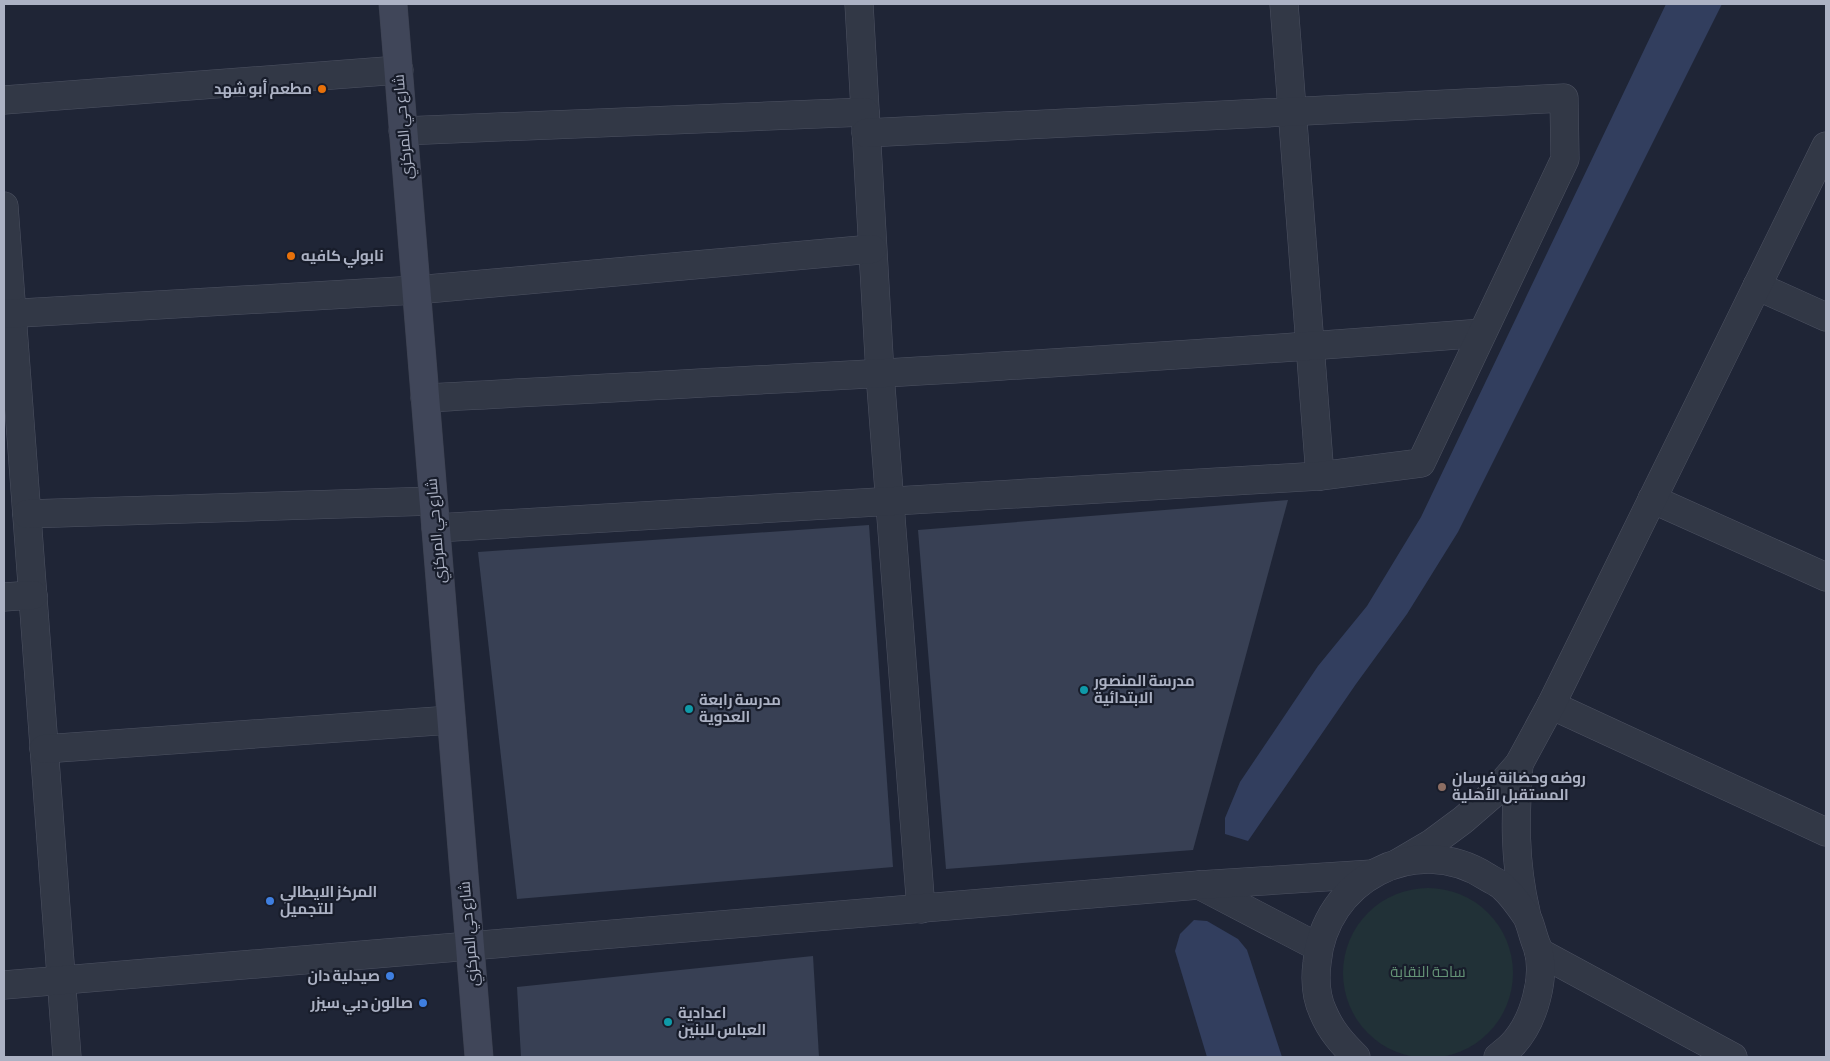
<svg xmlns="http://www.w3.org/2000/svg" width="1830" height="1061" font-family="'Sofia Sans Condensed',Cairo,sans-serif">
	<rect width="100%" height="100%" fill="#1f2536"/>
	<!-- green -->
	<circle fill="#213137" cx="1428" cy="973" r="85"/>
	<!-- water -->
	<g fill="#323e5e">
		<polygon points="1666,4 1722,4 1458,532 1407,614 1356,684 1248,841 1225,834 1225,818 1240,782 1318,666 1367,606 1421,517"/>
		<polygon points="1194,920 1207,921 1238,939 1247,950 1282,1057 1207,1057 1175,951 1180,934"/>
	</g>
	<!-- building -->
	<g fill="#384054">
		<polygon points="1288,500 1193,850 946,869 918,530"/>
		<polygon points="869,525 893,867 517,899 478,552"/>
		<polygon points="813,956 819,1057 521,1057 517,987"/>
	</g>
	<g fill="none" stroke-linecap="round" stroke-linejoin="round">
		<defs>
			<g id="minor">
				<polyline points="859,4 880,374 921,909"/>
				<polyline points="1284,4 1320,476"/>
				<polyline points="4,100 399,70"/>
				<polyline points="403,131 865,112"/>
				<polyline points="4,206 67,1057"/>
				<polyline points="1757,286 1826,317"/>
				<polyline points="4,314 416,290 872,249"/>
				<path d="M425,398c353,-19 705,-37 1057,-65"/>
				<polyline points="1652,499 1826,577"/>
				<polyline points="27,514 433,501"/>
				<polyline points="436,528 1320,476 1421,463 1565,159 1564,98 866,133"/>
				<polyline points="4,597 33,595"/>
				<polyline points="1551,705 1826,832"/>
				<polyline points="44,749 451,720"/>
				<polyline points="1539,952 1733,1057"/>
			</g>
			<g id="tertiary">
				<path d="M1519,764c-4,52 -5,97 7,148"/>
				<polyline points="1398,863 1432,843 1463,820 1493,794 1519,764 1551,705 1826,146"/>
				<polyline points="1199,885 1318,947"/>
				<polyline points="4,985 1199,885 1372,874"/>
				<path d="M1356,1057c-14,-14 -25,-26 -33,-45 -7,-15 -8,-33 -6,-49 7,-83 98,-132 170,-86 5,3 12,6 16,10 8,7 18,21 24,30 4,8 6,20 10,29 10,30 -3,76 -25,99 -4,4 -9,8 -14,12"/>
			</g>
			<polyline id="secondary" points="393,4 479,1057"/>
		</defs>
		<!-- minor casing -->
		<use href="#minor" stroke="#4d5262" stroke-width="29"/>
		<!-- tertiary casing -->
		<use href="#tertiary" stroke="#4d5262" stroke-width="29"/>
		<!-- secondary casing -->
		<use href="#secondary" stroke="#3c4150" stroke-width="29"/>
		<!-- minor -->
		<use href="#minor" stroke="#323846" stroke-width="28"/>
		<!-- tertiary -->
		<use href="#tertiary" stroke="#323846" stroke-width="28"/>
		<!-- secondary -->
		<use href="#secondary" stroke="#404659" stroke-width="28"/>
	</g>
	<!-- markers -->
	<g fill="#e8710a" stroke="#181d2b" stroke-width="2">
		<circle cx="322" cy="89" r="5"/>
		<circle cx="291" cy="256" r="5"/>
	</g>
	<g fill="#0f9aa8" stroke="#181d2b" stroke-width="2">
		<circle cx="1084" cy="690" r="5"/>
		<circle cx="689" cy="709" r="5"/>
		<circle cx="668" cy="1022" r="5"/>
	</g>
	<circle fill="#8d6e63" stroke="#181d2b" stroke-width="2" cx="1442" cy="787" r="5"/>
	<g fill="#3f7fe0" stroke="#181d2b" stroke-width="2">
		<circle cx="270" cy="901" r="5"/>
		<circle cx="390" cy="976" r="5"/>
		<circle cx="423" cy="1003" r="5"/>
	</g>
	<g text-anchor="middle" stroke-width="4.5" stroke-linejoin="round" paint-order="stroke">
		<!-- poi labels -->
		<g font-size="15" font-weight="bold" fill="#acb2c4" stroke="#181d2b" text-anchor="start">
			<text x="312" y="94" text-anchor="end">مطعم أبو شهد</text>
			<text x="301" y="261">نابولي كافيه</text>
			<text x="1094" y="686">مدرسة المنصور<tspan x="1094" dy="17">الابتدائية</tspan></text>
			<text x="699" y="705">مدرسة رابعة<tspan x="699" dy="17">العدوية</tspan></text>
			<text x="1452" y="783">روضه وحضانة فرسان<tspan x="1452" dy="17">المستقبل الأهلية</tspan></text>
			<text x="280" y="897">المركز الايطالي<tspan x="280" dy="17">للتجميل</tspan></text>
			<text x="380" y="981" text-anchor="end">صيدلية دان</text>
			<text x="413" y="1008" text-anchor="end">صالون دبي سيزر</text>
			<text x="678" y="1018">اعدادية<tspan x="678" dy="17">العباس للبنين</tspan></text>
		</g>
		<!-- street labels -->
		<g font-size="15" fill="#acb2c4" stroke="#181d2b">
			<text transform="translate(403 127) rotate(-95)" y="5">شارع حي المركزي</text>
			<text transform="translate(436 531) rotate(-95)" y="5">شارع حي المركزي</text>
			<text transform="translate(469 934) rotate(-95)" y="5">شارع حي المركزي</text>
		</g>
		<!-- park labels -->
		<g font-size="15" fill="#649376" stroke="#181d2b">
			<text x="1428" y="977">ساحة النقابة</text>
		</g>
	</g>
	<!-- border -->
	<rect width="1830" height="1061" fill="none" stroke="#acb2c4" stroke-width="10"/>
</svg>
